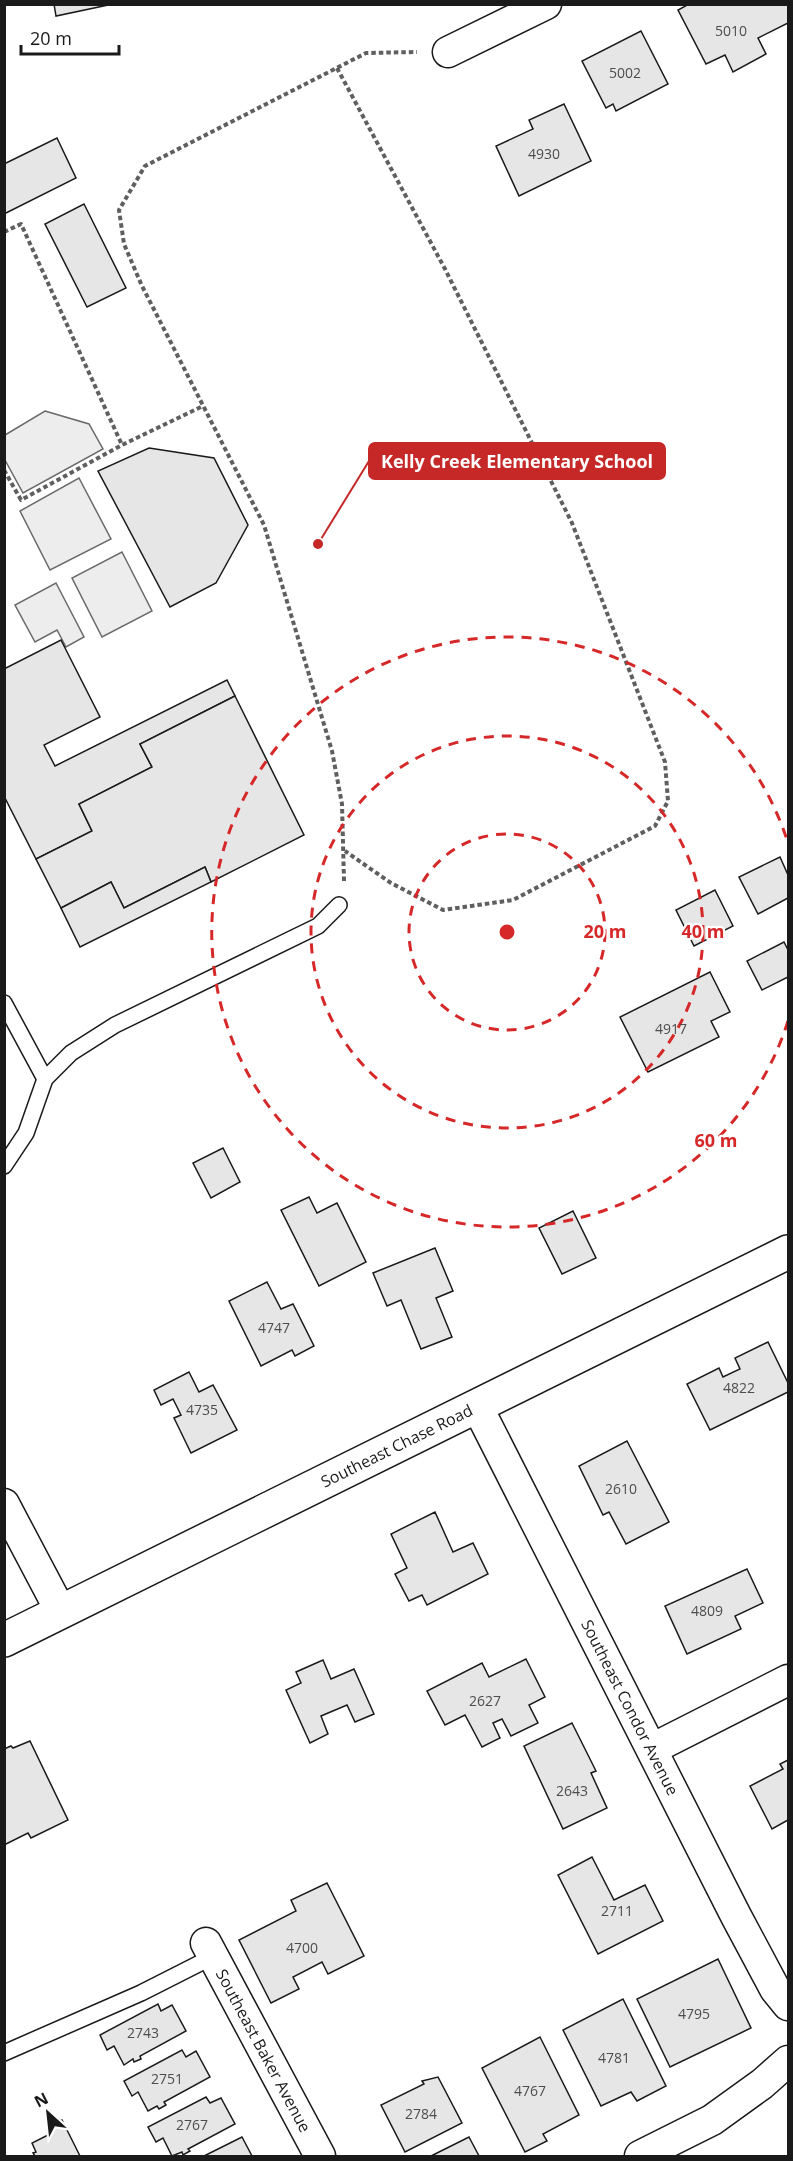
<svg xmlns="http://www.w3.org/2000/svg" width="793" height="2161" font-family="'Open Sans',sans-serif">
	<rect width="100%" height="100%" fill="#fff"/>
	<!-- built -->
	<g fill="#ededed" stroke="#6a6a6a" stroke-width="1.5">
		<polygon points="45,411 89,424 103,449 23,493 5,460 5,435"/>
		<polygon points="79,478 111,539 50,570 20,511"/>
		<polygon points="122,552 152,611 102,637 72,578"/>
		<polygon points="56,583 84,637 66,647 57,630 35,642 15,605"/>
	</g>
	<!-- building -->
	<g fill="#e6e6e6" stroke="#1a1a1a" stroke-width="1.5">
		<polygon points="54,4 113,4 56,16"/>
		<polygon points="689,4 788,4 788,23 758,38 766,54 733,72 725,55 706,64 678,10"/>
		<polygon points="641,31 668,84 616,111 613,104 606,108 582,61"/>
		<polygon points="564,104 591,161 519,196 496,146 533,129 529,120"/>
		<polygon points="57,138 76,178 4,214 4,164"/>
		<polygon points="84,204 126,288 87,307 45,224"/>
		<polygon points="149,448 214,458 248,525 216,583 170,607 98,471"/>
		<polygon points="61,640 100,717 44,745 55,766 227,680 235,696 140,744 152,767 79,804 92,831 36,859 4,796 4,665 6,668"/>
		<polygon points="235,696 304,835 211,882 205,867 124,908 111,882 61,908 36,859 92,831 79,804 152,767 140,744"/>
		<polygon points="780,857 788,875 788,898 758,914 739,877"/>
		<polygon points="205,867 211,882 80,947 61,908 111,882 124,908"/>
		<polygon points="715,890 733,926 694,946 676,910"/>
		<polygon points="784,942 788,950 788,977 762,990 747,961"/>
		<polygon points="710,972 730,1012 711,1021 719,1037 648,1072 620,1017"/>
		<polygon points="223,1148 240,1182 211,1198 193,1163"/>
		<polygon points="309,1197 317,1213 337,1203 366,1262 319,1286 281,1210"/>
		<polygon points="573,1211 596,1258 562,1274 539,1228"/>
		<polygon points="435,1248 453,1291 436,1298 452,1337 421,1349 401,1300 387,1306 373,1273"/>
		<polygon points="267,1282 281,1309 293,1304 314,1346 295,1356 292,1350 261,1366 229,1301"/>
		<polygon points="768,1342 788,1383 788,1392 710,1430 687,1384 719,1368 723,1377 740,1369 735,1358"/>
		<polygon points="189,1372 199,1392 213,1385 237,1430 191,1453 174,1418 181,1415 173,1399 161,1405 154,1390"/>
		<polygon points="627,1441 669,1522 626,1544 609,1512 603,1515 579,1466"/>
		<polygon points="435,1512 453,1552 473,1543 488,1574 427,1605 422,1595 409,1601 395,1574 407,1568 391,1534"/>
		<polygon points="747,1569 763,1603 735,1616 741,1629 687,1654 665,1606"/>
		<polygon points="526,1659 545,1697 529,1705 538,1723 511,1736 502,1719 493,1723 500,1738 482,1747 465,1715 445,1725 427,1691 482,1663 489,1677"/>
		<polygon points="323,1660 331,1679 354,1669 374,1714 355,1722 347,1705 321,1716 328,1734 310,1743 286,1690 301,1683 296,1672"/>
		<polygon points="572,1723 596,1771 591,1773 607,1808 563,1829 524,1746"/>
		<polygon points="30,1741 68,1820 31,1838 28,1833 4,1845 4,1749 11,1746 13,1748"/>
		<polygon points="788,1760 788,1820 772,1829 750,1786 783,1769 780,1764"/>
		<polygon points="592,1857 614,1900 645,1885 663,1921 598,1954 558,1875"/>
		<polygon points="327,1883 364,1956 328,1974 322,1962 293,1977 299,1989 271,2003 239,1940 296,1911 291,1900"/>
		<polygon points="718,1959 751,2028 670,2067 637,1999"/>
		<polygon points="623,1999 666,2086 637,2101 631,2092 601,2106 563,2030"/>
		<polygon points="158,2004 161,2011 172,2005 186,2031 140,2056 141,2059 134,2062 133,2059 124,2065 114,2046 107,2050 100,2035"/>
		<polygon points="540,2037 579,2115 543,2134 547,2141 525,2152 482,2068"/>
		<polygon points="182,2050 186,2057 196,2051 210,2077 164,2102 166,2105 159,2109 157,2106 148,2111 138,2092 132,2096 124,2081"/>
		<polygon points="438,2077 462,2123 405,2152 381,2105 424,2084 422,2081"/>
		<polygon points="206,2097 210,2103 221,2098 235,2124 188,2149 190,2151 183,2155 182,2152 172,2156 163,2138 156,2142 148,2127"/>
		<polygon points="62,2120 80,2156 35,2156 33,2153 36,2152 32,2143 50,2134 48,2127"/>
		<polygon points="242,2137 252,2156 204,2156"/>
		<polygon points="469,2137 479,2156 431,2156"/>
	</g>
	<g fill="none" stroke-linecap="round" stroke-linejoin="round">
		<defs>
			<g id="service">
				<polyline points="4,1003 45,1079"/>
				<polyline points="4,1166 26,1133 45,1079 71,1053 115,1025 318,926 339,905"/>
				<polyline points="4,2053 141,1993 214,1956"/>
			</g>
			<g id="minor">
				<polyline points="448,52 546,4"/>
				<path id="s1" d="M477,1406l259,510 39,73 13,16"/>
				<polyline points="4,1504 61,1612"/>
				<polyline points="652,1749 788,1680"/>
				<path id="s2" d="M206,1943l114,213"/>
				<polyline points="640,2156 712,2120 762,2084 788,2061"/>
			</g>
			<g id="tertiary">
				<path id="s3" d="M4,1640l784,-388"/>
			</g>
		</defs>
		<!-- service casing -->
		<use href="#service" stroke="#1a1a1a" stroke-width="18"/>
		<!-- minor casing -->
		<use href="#minor" stroke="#1a1a1a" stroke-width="33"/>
		<!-- tertiary casing -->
		<use href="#tertiary" stroke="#1a1a1a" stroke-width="36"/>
		<!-- path -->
		<g stroke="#5f5f5f" stroke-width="4" stroke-dasharray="4.5 3" stroke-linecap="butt">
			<polyline points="337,68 445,269 572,523 665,762 668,801 655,826 513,900 443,910 391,883 345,851"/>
			<polyline points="4,232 21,224 122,445"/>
			<polyline points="4,470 21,500 122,445 203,406"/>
			<polyline points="344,881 342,804 332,751 264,525 142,286 124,244 119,210 145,166 366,53 417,52"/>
		</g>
		<!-- service -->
		<use href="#service" stroke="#fff" stroke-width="15"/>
		<!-- minor -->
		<use href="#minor" stroke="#fff" stroke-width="30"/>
		<!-- tertiary -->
		<use href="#tertiary" stroke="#fff" stroke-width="33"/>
	</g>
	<!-- distance rings -->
	<g fill="none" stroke="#d62828" stroke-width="3" stroke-dasharray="10 8">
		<circle cx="507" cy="932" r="98"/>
		<circle cx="507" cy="932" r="196"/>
		<path d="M788 1021A295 295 0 1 1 788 843"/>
	</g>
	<g text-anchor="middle" stroke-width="4.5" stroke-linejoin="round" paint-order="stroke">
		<!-- number labels -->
		<g font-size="14" fill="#4d4d4d">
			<text x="731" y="36">5010</text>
			<text x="625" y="78">5002</text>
			<text x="544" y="159">4930</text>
			<text x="671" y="1034">4917</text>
			<text x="274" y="1333">4747</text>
			<text x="739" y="1393">4822</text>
			<text x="202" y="1415">4735</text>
			<text x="621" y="1494">2610</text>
			<text x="707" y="1616">4809</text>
			<text x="485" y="1706">2627</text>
			<text x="572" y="1796">2643</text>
			<text x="617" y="1916">2711</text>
			<text x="302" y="1953">4700</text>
			<text x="694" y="2019">4795</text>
			<text x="143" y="2038">2743</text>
			<text x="614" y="2063">4781</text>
			<text x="167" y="2084">2751</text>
			<text x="530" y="2096">4767</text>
			<text x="421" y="2119">2784</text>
			<text x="192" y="2130">2767</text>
		</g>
		<!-- street labels -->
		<g font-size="16" fill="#1a1a1a" stroke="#fff">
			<text dy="6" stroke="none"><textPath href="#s3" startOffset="438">Southeast Chase Road</textPath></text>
			<text dy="6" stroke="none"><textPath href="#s1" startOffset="338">Southeast Condor Avenue</textPath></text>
			<text dy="6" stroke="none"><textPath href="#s2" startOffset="122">Southeast Baker Avenue</textPath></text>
		</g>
	</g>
	<circle cx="507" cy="932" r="9" fill="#d62828" stroke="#fff" stroke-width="3"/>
	<g font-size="18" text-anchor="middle" font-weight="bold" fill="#d62828" stroke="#fff" stroke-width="4.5" stroke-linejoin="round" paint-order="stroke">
		<text x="605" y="938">20 m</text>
		<text x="703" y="938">40 m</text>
		<text x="716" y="1147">60 m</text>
	</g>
	<!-- callouts -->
	<path fill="none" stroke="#c62828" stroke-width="2" d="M318 544L369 461"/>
	<circle fill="#c62828" stroke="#fff" stroke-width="2" cx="318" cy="544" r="6"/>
	<rect fill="#c62828" stroke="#c62828" stroke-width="2" x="369" y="443" width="296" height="36" rx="6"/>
	<g font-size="18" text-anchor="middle" font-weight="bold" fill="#fff">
		<text x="517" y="468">Kelly Creek Elementary School</text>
	</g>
	<!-- border -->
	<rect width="793" height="2161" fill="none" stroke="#1a1a1a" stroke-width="12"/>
	<!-- north arrow -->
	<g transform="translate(48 2113) rotate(333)" stroke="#ffffff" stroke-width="4.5" paint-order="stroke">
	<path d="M0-4.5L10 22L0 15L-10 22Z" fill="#1a1a1a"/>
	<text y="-9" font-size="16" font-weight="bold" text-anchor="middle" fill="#1a1a1a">N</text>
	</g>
	<!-- scale -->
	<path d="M21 45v9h98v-9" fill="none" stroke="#1a1a1a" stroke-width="3"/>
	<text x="30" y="45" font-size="18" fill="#1a1a1a" stroke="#ffffff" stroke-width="4.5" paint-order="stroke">20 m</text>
</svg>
